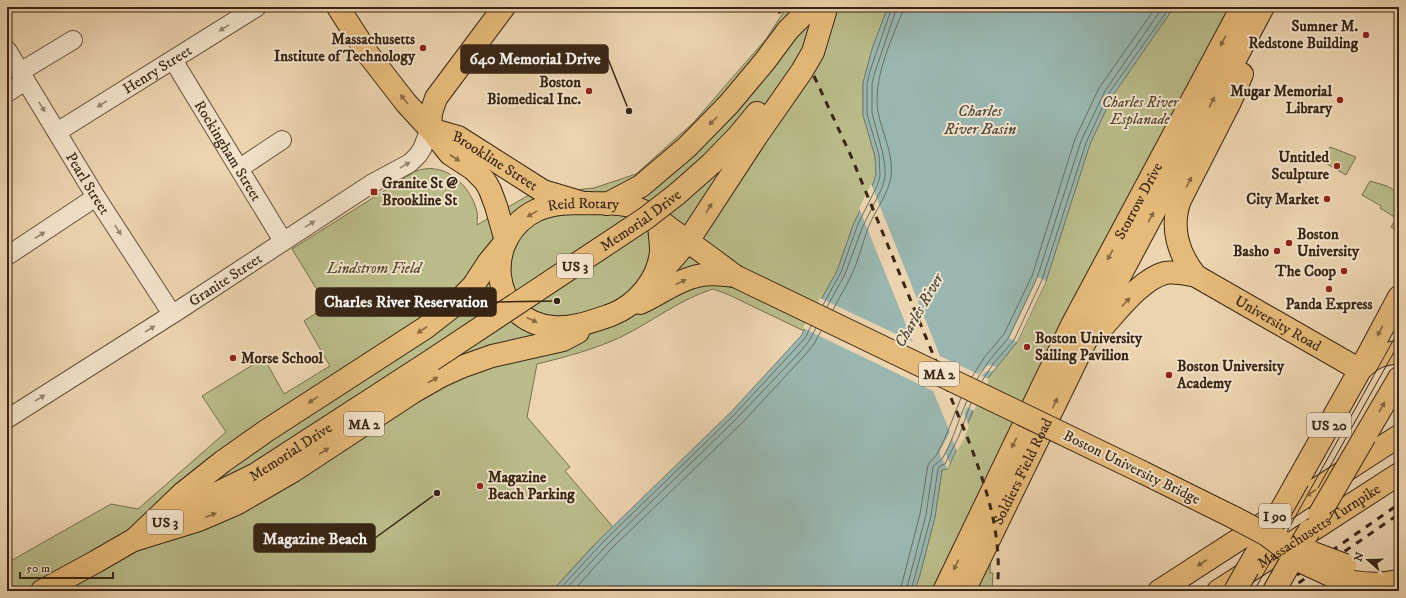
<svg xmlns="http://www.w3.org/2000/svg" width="1406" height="598" font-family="'IM FELL DW Pica',serif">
	<rect width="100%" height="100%" fill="#ecd4af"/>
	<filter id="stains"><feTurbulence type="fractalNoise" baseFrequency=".005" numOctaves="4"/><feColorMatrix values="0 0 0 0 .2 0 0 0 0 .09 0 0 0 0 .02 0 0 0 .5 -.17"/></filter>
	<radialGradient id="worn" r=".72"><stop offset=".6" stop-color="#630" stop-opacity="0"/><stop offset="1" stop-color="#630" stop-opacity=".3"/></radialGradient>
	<!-- green -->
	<g fill="#b9bc89" stroke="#78704e">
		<path d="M787,7h101l-15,39 -10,37v32l12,41 1,19 -3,9 -19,39 -17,48 -33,60 -77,-37 -14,-5c-33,10 -61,33 -92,48 -26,12 -55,20 -84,27l-10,53 43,50 -5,4 48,56 -20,19 -41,45h-545v-28l104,-59 27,5 88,-77 -24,-36 62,-38 20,36 46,-28 -26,-45 23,-15 -35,-57 122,-77c29,-13 57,13 63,40 1,4 0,9 0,13l52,-30 65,-7 42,-14 57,-51 73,-84z"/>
		<polygon points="1174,7 1231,7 991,549 990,573 993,573 992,591 914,591 919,578 935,517 942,470 950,463 988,378 1017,342 1046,281 1090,144 1113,95"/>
		<polygon points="1330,147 1356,157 1346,175 1322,161"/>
		<polygon points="1370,181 1387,186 1399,193 1399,232 1391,227 1396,218 1380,208 1381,206 1362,195"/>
	</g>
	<!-- water -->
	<polygon fill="#99b7b0" stroke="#727d72" points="888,7 1174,7 1113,95 1090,144 1046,281 1017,342 988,378 973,410 948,469 942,470 935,517 919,578 914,591 552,591 601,538 731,412 801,336 837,271 854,223 873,184 876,175 875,156 863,115 863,83 873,46"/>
	<!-- pier -->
	<g fill="#ecd4af">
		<polygon points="871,184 940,356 978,374 985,367 989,365 996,367 993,371 987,371 983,374 982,376 989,379 974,411 967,407 964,414 969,426 964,439 957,451 952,438 945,453 950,463 948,469 940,455 940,451 950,432 933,391 803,328 820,298 913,342 859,208"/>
		<polygon points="1037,277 1046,281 1017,342 1009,338"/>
	</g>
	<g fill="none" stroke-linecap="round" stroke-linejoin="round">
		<!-- shore -->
		<g stroke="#686e62" stroke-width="1">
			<polyline points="823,305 841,272 858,224 877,186 880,176 879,155 867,114 867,84 870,71 892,7"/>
			<polyline points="827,307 845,274 863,226 882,188 885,177 885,167 883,154 872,113 872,84 875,72 897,7"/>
			<path d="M833,310c5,-11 12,-21 17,-32 9,-17 13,-39 21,-57 7,-14 17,-28 20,-44 3,-23 -9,-44 -13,-65 -5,-34 12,-68 24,-99l1,-6"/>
			<polyline points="972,377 984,358 1004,334 1032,276 1075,139 1099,88 1156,7"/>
			<polyline points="977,379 989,361 1009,337 1037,278 1081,141 1105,91 1163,7"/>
			<polyline points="982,381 993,364 1014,340 1042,280 1086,143 1109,93 1170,7"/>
			<polyline points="558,591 604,541 734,415 797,347 805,338 811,326"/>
			<polyline points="564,591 607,545 737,418 801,351 809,341 816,328"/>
			<polyline points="573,591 611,549 742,423 805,355 814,344 821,331"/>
			<path d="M900,591l20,-77 8,-49c2,-5 7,-7 9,-11 10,-18 16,-37 24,-56"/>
			<path d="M906,591l20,-76 7,-48c2,-4 7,-5 9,-8 11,-18 16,-39 25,-58"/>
			<polyline points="911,591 931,516 938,469 940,466 945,464 959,436 971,403"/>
		</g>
		<defs>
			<g id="minor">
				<path id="s1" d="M7,50l89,147 76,117"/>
				<path id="s2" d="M173,60l110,181"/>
				<polyline points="20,72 73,40"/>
				<polyline points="7,93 25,81"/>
				<path id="s3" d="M57,132l200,-125"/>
				<polyline points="240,168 282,140"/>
				<polyline points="7,256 96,197"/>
				<path id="s4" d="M7,419l172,-109 192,-126 39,-21 8,-8 4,-6 8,-20"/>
			</g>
			<g id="major">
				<polyline points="338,7 368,54 406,103 430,129 450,154 473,169 485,181 490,190 496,206 506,241"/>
				<path id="s5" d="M430,129l28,8 85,54 37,11"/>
				<polyline points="430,129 431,113 436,98 504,7"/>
				<polyline points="1360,370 1399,297"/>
				<polyline points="1365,436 1399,378"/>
				<polyline points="1248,568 1267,535"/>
			</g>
			<g id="highway">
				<polyline points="711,164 739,135 757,113"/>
				<polyline points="607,204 641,186 687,147 729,104 765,61 788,30 811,7"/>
				<path id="s6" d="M659,221c0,10 2,20 2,30 -2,28 -24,54 -50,64 -18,6 -39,14 -58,12 -65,-6 -71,-91 -16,-117 16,-7 34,-7 51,-7 14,1 31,-1 45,4 14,4 27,14 39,23 21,15 42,30 63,46"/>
				<path d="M1196,276c-18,-22 -26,-49 -16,-76l50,-98 12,-28"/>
				<polyline points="655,279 688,241 756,137 802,71 813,52 825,12"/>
				<path d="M640,303c20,-9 39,-24 62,-28 11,-2 22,0 33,1"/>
				<path id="s7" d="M1099,331c17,-18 42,-52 66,-58 10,-2 21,1 31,3l164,94"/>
				<polyline points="1142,472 1235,518"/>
				<path d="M1298,480l62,-110c13,-13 21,-16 39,-18"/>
				<polyline points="136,538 183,493 222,462 266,431 425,328 452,307 473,286 488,263 502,246"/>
				<polyline points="134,540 199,520 236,504 293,471 413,392 441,376 461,367 492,356 563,340 578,332"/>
				<path d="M1330,575c22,9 45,11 69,6"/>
				<path id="s8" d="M42,591l55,-30 100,-58 59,-29 176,-114"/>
				<path id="s9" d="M944,591l128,-266 170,-318"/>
				<path id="s10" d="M964,591l127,-261 172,-323"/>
				<polyline points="1159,591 1399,436"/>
				<path id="s11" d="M1218,591l181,-117"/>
			</g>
		</defs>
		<!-- minor casing -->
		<use href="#minor" stroke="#65513b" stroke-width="20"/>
		<!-- major casing -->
		<use href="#major" stroke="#382514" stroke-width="24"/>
		<!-- highway casing -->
		<use href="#highway" stroke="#382514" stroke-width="24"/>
		<!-- minor -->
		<use href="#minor" stroke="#f3e3cb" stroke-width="18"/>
		<!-- major -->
		<use href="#major" stroke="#e6ba78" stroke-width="22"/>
		<!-- highway -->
		<use href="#highway" stroke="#e6ba78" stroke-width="22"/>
		<!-- tram -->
		<g stroke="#382514" stroke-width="1">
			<polyline points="1318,488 1399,343"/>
			<polyline points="1254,591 1399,330"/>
			<polyline points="1261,591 1289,541"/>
		</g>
		<!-- rail -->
		<g stroke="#382514" stroke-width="3" stroke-dasharray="7 7" stroke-linecap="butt">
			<polyline points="777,7 782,17"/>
			<path d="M814,76l37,80 117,283c19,50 35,97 29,152"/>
			<polyline points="1274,591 1399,504"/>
			<polyline points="1287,591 1399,514"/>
		</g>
		<defs>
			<g id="major-bridge">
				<polyline points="1319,515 1365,436"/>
				<polyline points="1299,548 1309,531"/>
				<polyline points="1235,591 1248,568"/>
				<polyline points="1274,591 1294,556"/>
			</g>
			<g id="highway-bridge">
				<polyline points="735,276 1142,472"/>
				<path id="s12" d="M432,360l214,-142 31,-24 34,-30"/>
				<polyline points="1235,518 1267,535 1280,540"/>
				<polyline points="1267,535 1302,562 1330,575"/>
				<polyline points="1267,535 1298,480"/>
				<polyline points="1313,553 1345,565"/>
			</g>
		</defs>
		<!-- major-bridge casing -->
		<use href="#major-bridge" stroke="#382514" stroke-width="24" stroke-linecap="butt"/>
		<!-- highway-bridge casing -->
		<use href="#highway-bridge" stroke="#382514" stroke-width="24" stroke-linecap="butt"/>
		<!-- major-bridge -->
		<use href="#major-bridge" stroke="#e6ba78" stroke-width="22"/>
		<!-- highway-bridge -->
		<use href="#highway-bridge" stroke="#e6ba78" stroke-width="22"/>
	</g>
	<!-- one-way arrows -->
	<defs><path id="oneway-solid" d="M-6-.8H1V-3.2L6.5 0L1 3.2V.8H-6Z"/></defs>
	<g fill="#968470">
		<use href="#oneway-solid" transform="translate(224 28) rotate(148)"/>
		<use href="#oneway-solid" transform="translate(102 104) rotate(148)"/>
		<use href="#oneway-solid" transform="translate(42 107) rotate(58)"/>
		<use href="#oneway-solid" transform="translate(405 165) rotate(-31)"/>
		<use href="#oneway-solid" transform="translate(310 224) rotate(-33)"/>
		<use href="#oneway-solid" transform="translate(118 230) rotate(57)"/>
		<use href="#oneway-solid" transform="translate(40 235) rotate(-33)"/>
		<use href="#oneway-solid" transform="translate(150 329) rotate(-32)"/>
		<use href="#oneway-solid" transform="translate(40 398) rotate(-32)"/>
	</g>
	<g fill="#866841">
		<use href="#oneway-solid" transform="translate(1223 41) rotate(118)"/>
		<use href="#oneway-solid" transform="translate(404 99) rotate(-129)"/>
		<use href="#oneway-solid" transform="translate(1212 102) rotate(-62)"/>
		<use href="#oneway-solid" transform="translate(713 121) rotate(135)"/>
		<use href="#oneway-solid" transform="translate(455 158) rotate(33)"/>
		<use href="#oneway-solid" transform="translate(1189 182) rotate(-63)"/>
		<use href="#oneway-solid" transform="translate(709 208) rotate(-59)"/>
		<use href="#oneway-solid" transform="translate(532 214) rotate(149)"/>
		<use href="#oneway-solid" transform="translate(1151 217) rotate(-62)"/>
		<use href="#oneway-solid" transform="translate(1110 255) rotate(119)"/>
		<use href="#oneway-solid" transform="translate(681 282) rotate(-26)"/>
		<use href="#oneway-solid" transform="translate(1126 302) rotate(-47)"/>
		<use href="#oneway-solid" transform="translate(532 320) rotate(26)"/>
		<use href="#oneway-solid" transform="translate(422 330) rotate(146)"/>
		<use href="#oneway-solid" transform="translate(1380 331) rotate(118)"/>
		<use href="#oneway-solid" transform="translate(433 380) rotate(-29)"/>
		<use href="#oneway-solid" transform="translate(313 400) rotate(147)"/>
		<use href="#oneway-solid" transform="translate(1055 403) rotate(-64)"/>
		<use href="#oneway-solid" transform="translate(1382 407) rotate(-60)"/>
		<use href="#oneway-solid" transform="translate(1014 443) rotate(116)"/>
		<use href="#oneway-solid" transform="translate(324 451) rotate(-33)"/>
		<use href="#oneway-solid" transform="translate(1311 493) rotate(147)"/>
		<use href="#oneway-solid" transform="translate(211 515) rotate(-21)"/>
		<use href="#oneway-solid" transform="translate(1202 563) rotate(147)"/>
		<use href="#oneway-solid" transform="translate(956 565) rotate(116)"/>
	</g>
	<!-- markers -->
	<g fill="#8f2418" stroke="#f3e3cb" stroke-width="1.5">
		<circle cx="1366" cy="35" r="4"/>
		<circle cx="423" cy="48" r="4"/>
		<circle cx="589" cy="91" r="4"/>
		<circle cx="1340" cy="100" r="4"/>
		<circle cx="1337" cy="166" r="4"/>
		<rect x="370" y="188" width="8" height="8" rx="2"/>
		<circle cx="1327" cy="199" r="4"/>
		<circle cx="1289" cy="243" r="4"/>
		<circle cx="1277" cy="251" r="4"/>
		<circle cx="1344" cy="271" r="4"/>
		<circle cx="1329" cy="289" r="4"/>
		<circle cx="1027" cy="347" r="4"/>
		<circle cx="233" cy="358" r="4"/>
		<circle cx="1169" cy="375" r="4"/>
		<circle cx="480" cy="486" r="4"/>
	</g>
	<g text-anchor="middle" stroke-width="4" stroke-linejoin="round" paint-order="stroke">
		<!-- shield labels -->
		<g fill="#f3e3cb" stroke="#705e4b" stroke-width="1">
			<rect x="557" y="254" width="36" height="24" rx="3"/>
			<rect x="919" y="362" width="40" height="24" rx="3"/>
			<rect x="344" y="412" width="40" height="24" rx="3"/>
			<rect x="1307" y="413" width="44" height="24" rx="3"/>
			<rect x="1259" y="504" width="32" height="24" rx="3"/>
			<rect x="147" y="510" width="36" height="24" rx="3"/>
		</g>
		<g font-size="14" font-weight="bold" fill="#382514">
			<text x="575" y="271">US 3</text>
			<text x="939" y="379">MA 2</text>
			<text x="364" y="429">MA 2</text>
			<text x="1329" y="430">US 20</text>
			<text x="1275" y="521">I 90</text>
			<text x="165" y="527">US 3</text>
		</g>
		<!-- poi labels -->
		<g font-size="15" font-weight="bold" fill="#382514" stroke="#f3e3cb" text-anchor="end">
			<text x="1358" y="31">Sumner M.<tspan x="1358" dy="17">Redstone Building</tspan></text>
			<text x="415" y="44">Massachusetts<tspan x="415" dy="17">Institute of Technology</tspan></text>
			<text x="581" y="87">Boston<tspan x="581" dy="17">Biomedical Inc.</tspan></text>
			<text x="1332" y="96">Mugar Memorial<tspan x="1332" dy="17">Library</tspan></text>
			<text x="1329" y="162">Untitled<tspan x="1329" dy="17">Sculpture</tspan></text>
			<text x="382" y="188" text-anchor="start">Granite St @<tspan x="382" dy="17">Brookline St</tspan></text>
			<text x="1319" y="204">City Market</text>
			<text x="1297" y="239" text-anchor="start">Boston<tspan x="1297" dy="17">University</tspan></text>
			<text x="1269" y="256">Basho</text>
			<text x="1336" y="276">The Coop</text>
			<text x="1329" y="309" text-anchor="middle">Panda Express</text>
			<text x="1035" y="343" text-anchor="start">Boston University<tspan x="1035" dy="17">Sailing Pavilion</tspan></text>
			<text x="241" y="363" text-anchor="start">Morse School</text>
			<text x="1177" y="371" text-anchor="start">Boston University<tspan x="1177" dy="17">Academy</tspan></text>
			<text x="488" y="482" text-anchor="start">Magazine<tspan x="488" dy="17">Beach Parking</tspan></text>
		</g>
		<!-- street labels -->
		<g font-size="15" fill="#382514" stroke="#f3e3cb">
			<text dy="5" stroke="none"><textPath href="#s3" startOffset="118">Henry Street</textPath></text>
			<text dy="5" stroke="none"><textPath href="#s2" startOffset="106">Rockingham Street</textPath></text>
			<text dy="5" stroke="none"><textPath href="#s5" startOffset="73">Brookline Street</textPath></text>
			<text dy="5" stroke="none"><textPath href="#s1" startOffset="156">Pearl Street</textPath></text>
			<text dy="5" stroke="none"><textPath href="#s9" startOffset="436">Storrow Drive</textPath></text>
			<text dy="5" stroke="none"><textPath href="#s6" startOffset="383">Reid Rotary</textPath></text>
			<text dy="5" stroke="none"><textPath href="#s12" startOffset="251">Memorial Drive</textPath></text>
			<text dy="5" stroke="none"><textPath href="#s4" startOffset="259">Granite Street</textPath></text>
			<text dy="5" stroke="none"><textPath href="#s7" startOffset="215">University Road</textPath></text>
			<text dy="5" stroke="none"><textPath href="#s8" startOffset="285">Memorial Drive</textPath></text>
			<text transform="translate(1132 467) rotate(26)" y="5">Boston University Bridge</text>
			<text dy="5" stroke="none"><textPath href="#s10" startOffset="133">Soldiers Field Road</textPath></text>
			<text dy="5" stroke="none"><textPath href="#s11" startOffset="120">Massachusetts Turnpike</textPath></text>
		</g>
		<!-- park labels -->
		<g font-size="15" font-style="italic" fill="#584b31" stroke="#f3e3cb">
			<text x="1140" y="107">Charles River<tspan x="1140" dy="17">Esplanade</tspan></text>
			<text x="374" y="273">Lindstrom Field</text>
		</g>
		<!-- water labels -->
		<g font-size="16" font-style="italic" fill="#504a3b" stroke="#f3e3cb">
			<text x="980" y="116">Charles<tspan x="980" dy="18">River Basin</tspan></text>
			<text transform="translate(918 310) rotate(-60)" y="6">Charles River</text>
		</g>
	</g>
	<!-- callouts -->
	<path fill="none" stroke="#382514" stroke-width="1.5" d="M629 111L608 59M557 301L496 302M437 493L375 538"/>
	<g fill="#382514" stroke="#f3e3cb" stroke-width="1.5">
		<circle cx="629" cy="111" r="4"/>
		<circle cx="557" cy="301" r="4"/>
		<circle cx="437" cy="493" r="4"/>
	</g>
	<g fill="#382514" stroke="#382514" stroke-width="1.5">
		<rect x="461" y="45" width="147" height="28" rx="4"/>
		<rect x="316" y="288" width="180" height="28" rx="4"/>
		<rect x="254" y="524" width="121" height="28" rx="4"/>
	</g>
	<g font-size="16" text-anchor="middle" font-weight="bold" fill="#fff">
		<text x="535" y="64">640 Memorial Drive</text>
		<text x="406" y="307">Charles River Reservation</text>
		<text x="315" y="544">Magazine Beach</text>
	</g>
	<!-- margin -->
	<rect width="1406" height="598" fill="none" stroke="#ecd4af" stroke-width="24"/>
	<rect x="8" y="8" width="1390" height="582" fill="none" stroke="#382514" stroke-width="2"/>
	<rect x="12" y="12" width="1382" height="574" fill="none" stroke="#382514"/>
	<!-- north arrow -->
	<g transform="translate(1368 560) rotate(290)" stroke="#f3e3cb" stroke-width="3" paint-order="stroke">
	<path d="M0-3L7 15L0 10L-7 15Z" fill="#382514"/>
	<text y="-6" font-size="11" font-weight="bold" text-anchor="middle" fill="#382514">N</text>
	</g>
	<!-- scale -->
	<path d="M20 572v6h93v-6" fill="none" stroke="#382514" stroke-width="2"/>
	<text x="26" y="572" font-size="12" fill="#382514" stroke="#f3e3cb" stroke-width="3" paint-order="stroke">50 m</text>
	<rect width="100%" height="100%" filter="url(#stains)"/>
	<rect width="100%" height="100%" fill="url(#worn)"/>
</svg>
